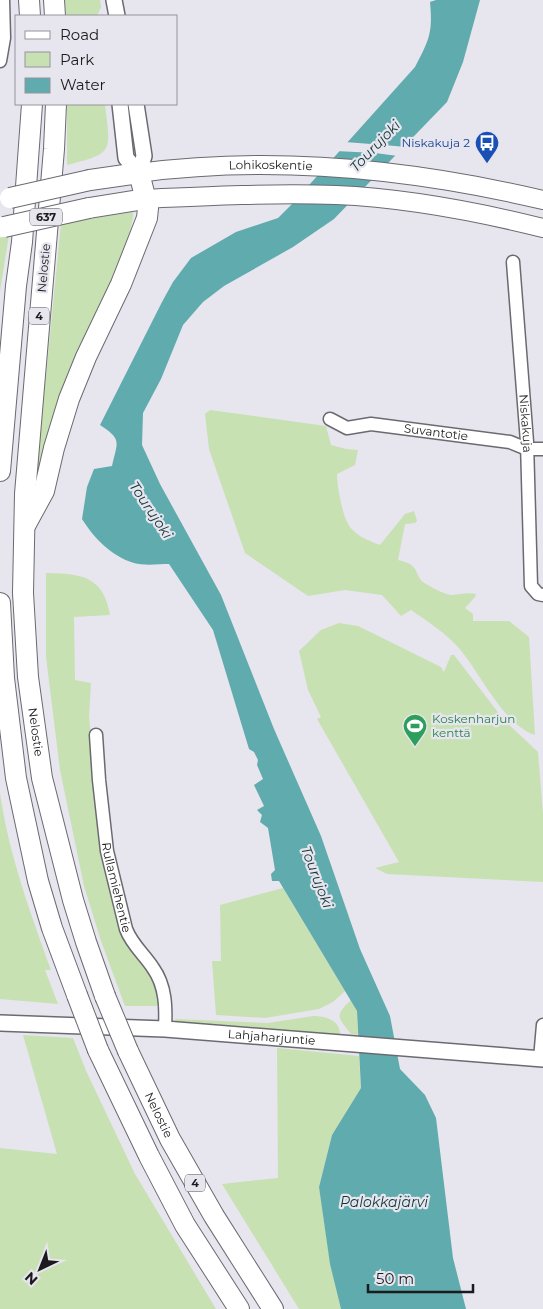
<svg xmlns="http://www.w3.org/2000/svg" width="543" height="1309" font-family="Montserrat,sans-serif">
	<rect width="100%" height="100%" fill="#e7e5ee"/>
	<!-- green -->
	<g fill="#c8e1b3">
		<polygon points="65,0 100,0 101,7 97,16 66,16"/>
		<path d="M67,104h38c5,47 11,49 -38,61z"/>
		<polygon points="133,212 133,217 128,241 37,484 39,447 61,223"/>
		<polygon points="9,235 0,291 0,238"/>
		<path d="M210,410l116,16 5,19 15,4 12,1 -3,15 -18,9c0,12 5,39 11,50 6,11 21,17 32,21l25,-31 9,-3 3,10 -2,2 -10,1 -7,36c25,5 14,16 28,24 7,4 19,11 26,11 9,-1 15,-3 24,-1l-1,3 -10,11 8,6v7h36l20,16 6,98c-33,-11 -55,-64 -78,-89 -13,-14 -30,-25 -46,-36l-10,6 -19,-21 -37,-5 -37,6 -63,-43 -36,-104 -4,-35z"/>
		<path d="M46,573c35,1 57,2 64,42l-36,2 1,63 16,3 -2,33 3,33 11,114 21,78 32,39 3,22 -2,4h-32l-24,-65 -17,-55 -24,-116 -14,-113z"/>
		<polygon points="339,623 358,626 441,667 444,672 451,655 454,655 504,720 538,752 543,814 543,882 387,874 375,868 399,862 317,719 321,717 308,690 299,651 321,630"/>
		<path d="M0,793c9,62 30,119 51,177h-6l13,34 -58,-5z"/>
		<polygon points="283,888 345,991 333,1002 319,1009 265,1018 216,1015 212,961 221,961 220,905"/>
		<path d="M351,1000l6,11 1,24 -7,-1c-13,-17 -17,-18 0,-34z"/>
		<path d="M313,1016c12,0 27,4 27,18l-15,1 -141,-10 -8,-3 -1,-3 93,4z"/>
		<polygon points="23,1035 73,1038 87,1073 135,1174 216,1309 0,1309 0,1148 57,1154"/>
		<polygon points="277,1048 359,1056 361,1088 332,1135 319,1186 330,1262 341,1309 299,1309 222,1184 278,1178"/>
	</g>
	<!-- water -->
	<path fill="#60abad" d="M436,0h44l-17,62 -16,40 -113,117 -41,28 -69,39 -21,16 -20,23 -22,54 -18,34 -1,32 18,39 61,111 53,134 47,107 39,113 30,67 10,53 25,26 11,23 17,140 13,51h-125l-11,-45 -11,-77 13,-52 29,-47 -4,-77 -78,-130h-7l-1,-7 4,-4 -7,-42 -8,-6 2,-7 -5,-5 7,-4 -10,-21 9,-6 -6,-14 1,-5 -4,-8 -5,-3 -36,-119 -44,-66c-10,0 -25,2 -35,-1 -23,-7 -40,-25 -52,-44l5,-32 7,-18 18,-3c5,-24 11,-26 -12,-41l62,-123 11,-20 18,-24 45,-26 42,-14 15,-15 122,-136c14,-27 18,-34 15,-65z"/>
	<!-- pier -->
	<polygon fill="#e7e5ee" points="345,142 384,145 406,147 398,156 375,153 336,151"/>
	<g fill="none" stroke-linecap="round" stroke-linejoin="round">
		<defs>
			<g id="minor">
				<polyline points="0,61 4,38 3,0"/>
				<path id="s1" d="M513,262l14,180 4,144 7,8 5,1"/>
				<path id="s2" d="M330,419l17,9 24,-4 139,18 17,7h16"/>
				<path id="s3" d="M96,735l3,45 8,71 19,78c6,16 18,25 27,39 13,18 13,40 12,61"/>
				<polyline points="540,1059 543,1025"/>
			</g>
			<g id="tertiary">
				<polyline points="114,0 117,16"/>
				<polyline points="120,104 126,158 139,173"/>
				<polyline points="136,104 144,156 139,173"/>
				<path id="s4" d="M0,1023l165,6 378,30"/>
			</g>
			<g id="secondary">
				<path id="s5" d="M139,173c135,-18 272,-4 404,27"/>
				<path d="M145,199c64,-3 127,-6 191,-4 70,3 139,16 207,33"/>
			</g>
			<g id="primary">
				<polyline points="90,180 139,173"/>
				<polyline points="89,208 145,199"/>
			</g>
			<g id="trunk">
				<polyline points="29,0 30,16"/>
				<polyline points="54,0 55,16"/>
				<path id="s6" d="M56,104l-2,45 -29,345 -2,99 5,84 14,101 31,122 13,42 19,54"/>
				<polyline points="0,471 16,286 22,242 32,104"/>
				<polyline points="26,524 44,491 54,448 69,399 86,357 121,284 147,218 148,208 139,173"/>
				<polyline points="0,603 4,678 16,778 38,881 52,928 77,995"/>
				<polyline points="98,1050 149,1156 185,1225 239,1309"/>
				<path id="s7" d="M128,1051l42,88 44,77 59,93"/>
			</g>
		</defs>
		<!-- minor casing -->
		<use href="#minor" stroke="#6b6a71" stroke-width="15"/>
		<!-- tertiary casing -->
		<use href="#tertiary" stroke="#6b6a71" stroke-width="18"/>
		<!-- secondary casing -->
		<use href="#secondary" stroke="#6b6a71" stroke-width="20"/>
		<!-- primary casing -->
		<use href="#primary" stroke="#6b6a71" stroke-width="22"/>
		<!-- trunk casing -->
		<use href="#trunk" stroke="#6b6a71" stroke-width="22"/>
		<!-- minor -->
		<use href="#minor" stroke="#fff" stroke-width="12"/>
		<!-- tertiary -->
		<use href="#tertiary" stroke="#fff" stroke-width="15"/>
		<!-- secondary -->
		<use href="#secondary" stroke="#fff" stroke-width="18"/>
		<!-- primary -->
		<use href="#primary" stroke="#fff" stroke-width="20"/>
		<!-- trunk -->
		<use href="#trunk" stroke="#fff" stroke-width="20"/>
		<defs>
			<g id="primary-bridge">
				<polyline points="10,198 90,180"/>
				<polyline points="4,227 89,208"/>
			</g>
			<g id="trunk-bridge">
				<polyline points="77,995 98,1050"/>
				<polyline points="105,996 128,1051"/>
			</g>
		</defs>
		<!-- primary-bridge casing -->
		<use href="#primary-bridge" stroke="#6b6a71" stroke-width="22" stroke-linecap="butt"/>
		<!-- trunk-bridge casing -->
		<use href="#trunk-bridge" stroke="#6b6a71" stroke-width="22" stroke-linecap="butt"/>
		<!-- primary-bridge -->
		<use href="#primary-bridge" stroke="#fff" stroke-width="20"/>
		<!-- trunk-bridge -->
		<use href="#trunk-bridge" stroke="#fff" stroke-width="20"/>
	</g>
	<!-- icons -->
	<defs>
		<symbol id="bus-pin" viewBox="-11 -11 22 30"><path d="M0 17L-7.5 6A9.5 9.5 0 1 1 7.5 6Z" fill="#1a4fb4" stroke="#e7e5ee"/><path d="M-5-6H5V4H4V6H2V4H-2V6H-4V4H-5ZM-3.5-4V0h7V-4ZM-3.5 1.2v1.5H-2V1.2ZM2 1.2v1.5H3.5V1.2Z" fill="#fff"/></symbol>
		<symbol id="stadium-pin" viewBox="-11 -11 22 30"><path d="M0 17L-7.5 6A9.5 9.5 0 1 1 7.5 6Z" fill="#2e9e5b" stroke="#e7e5ee"/><path d="M0-5a6.5 5 0 1 0 0 10a6.5 5 0 1 0 0-10ZM-3.5-1.8h7v3.6h-7Z" fill="#fff"/></symbol>
	</defs>
	<g fill-rule="evenodd">
		<use href="#bus-pin" x="473" y="129" width="28" height="38"/>
		<use href="#stadium-pin" x="401" y="712" width="28" height="38"/>
	</g>
	<g text-anchor="middle" stroke-width="4.5" stroke-linejoin="round" paint-order="stroke">
		<!-- shield labels -->
		<g fill="#e7e5ee" stroke="#58575c" stroke-width="1">
			<rect x="30" y="208.5" width="32" height="17" rx="4"/>
			<rect x="29" y="307.5" width="20" height="17" rx="4"/>
			<rect x="185" y="1174.5" width="20" height="17" rx="4"/>
		</g>
		<g font-size="11" font-weight="bold" fill="#1b1a1d">
			<text x="46" y="221">637</text>
			<text x="39" y="320">4</text>
			<text x="195" y="1187">4</text>
		</g>
		<!-- transit labels -->
		<g font-size="12" fill="#164399" stroke="#e7e5ee" text-anchor="end">
			<text x="470" y="147">Niskakuja 2</text>
		</g>
		<!-- street labels -->
		<g font-size="12" fill="#1b1a1d" stroke="#e7e5ee">
			<text dy="4" stroke="none"><textPath href="#s5" startOffset="132">Lohikoskentie</textPath></text>
			<text transform="translate(44 268) rotate(-85)" y="4">Nelostie</text>
			<text dy="4" stroke="none"><textPath href="#s1" startOffset="162">Niskakuja</textPath></text>
			<text dy="4" stroke="none"><textPath href="#s2" startOffset="109">Suvantotie</textPath></text>
			<text dy="4" stroke="none"><textPath href="#s6" startOffset="630">Nelostie</textPath></text>
			<text dy="4" stroke="none"><textPath href="#s3" startOffset="154">Rullamiehentie</textPath></text>
			<text dy="4" stroke="none"><textPath href="#s4" startOffset="272">Lahjaharjuntie</textPath></text>
			<text dy="4" stroke="none"><textPath href="#s7" startOffset="71">Nelostie</textPath></text>
		</g>
		<!-- leisure labels -->
		<g font-size="12" fill="#27864d" stroke="#e7e5ee" text-anchor="start">
			<text x="432" y="723">Koskenharjun<tspan x="432" dy="14">kenttä</tspan></text>
		</g>
		<!-- water labels -->
		<g font-size="14" font-style="italic" fill="#103536" stroke="#e7e5ee">
			<text transform="translate(375 146) rotate(-46)" y="5">Tourujoki</text>
			<text transform="translate(151 510) rotate(56)" y="5">Tourujoki</text>
			<text transform="translate(317 877) rotate(69)" y="5">Tourujoki</text>
			<text x="384" y="1207">Palokkajärvi</text>
		</g>
	</g>
	<!-- legend -->
	<rect x="15" y="15" width="162" height="90" fill="#e7e5ee" stroke="#95949a"/>
	<rect x="25" y="31" width="25" height="8" fill="#ffffff" stroke="#95949a"/>
	<text x="60" y="40" font-size="15" fill="#1b1a1d">Road</text>
	<rect x="25" y="52" width="25" height="15" fill="#c8e1b3" stroke="#95949a"/>
	<text x="60" y="65" font-size="15" fill="#1b1a1d">Park</text>
	<rect x="25" y="78" width="25" height="15" fill="#60abad" stroke="#95949a"/>
	<text x="60" y="90" font-size="15" fill="#1b1a1d">Water</text>
	<!-- north arrow -->
	<g transform="translate(40 1269) rotate(223)" stroke="#e7e5ee" stroke-width="4" paint-order="stroke">
	<path d="M0-4L9 19L0 12L-9 19Z" fill="#1b1a1d"/>
	<text y="-8" font-size="14" font-weight="bold" text-anchor="middle" fill="#1b1a1d">N</text>
	</g>
	<!-- scale -->
	<path d="M368 1284v8h105v-8" fill="none" stroke="#1b1a1d" stroke-width="2.5"/>
	<text x="376" y="1284" font-size="15" fill="#1b1a1d" stroke="#e7e5ee" stroke-width="4" paint-order="stroke">50 m</text>
</svg>
